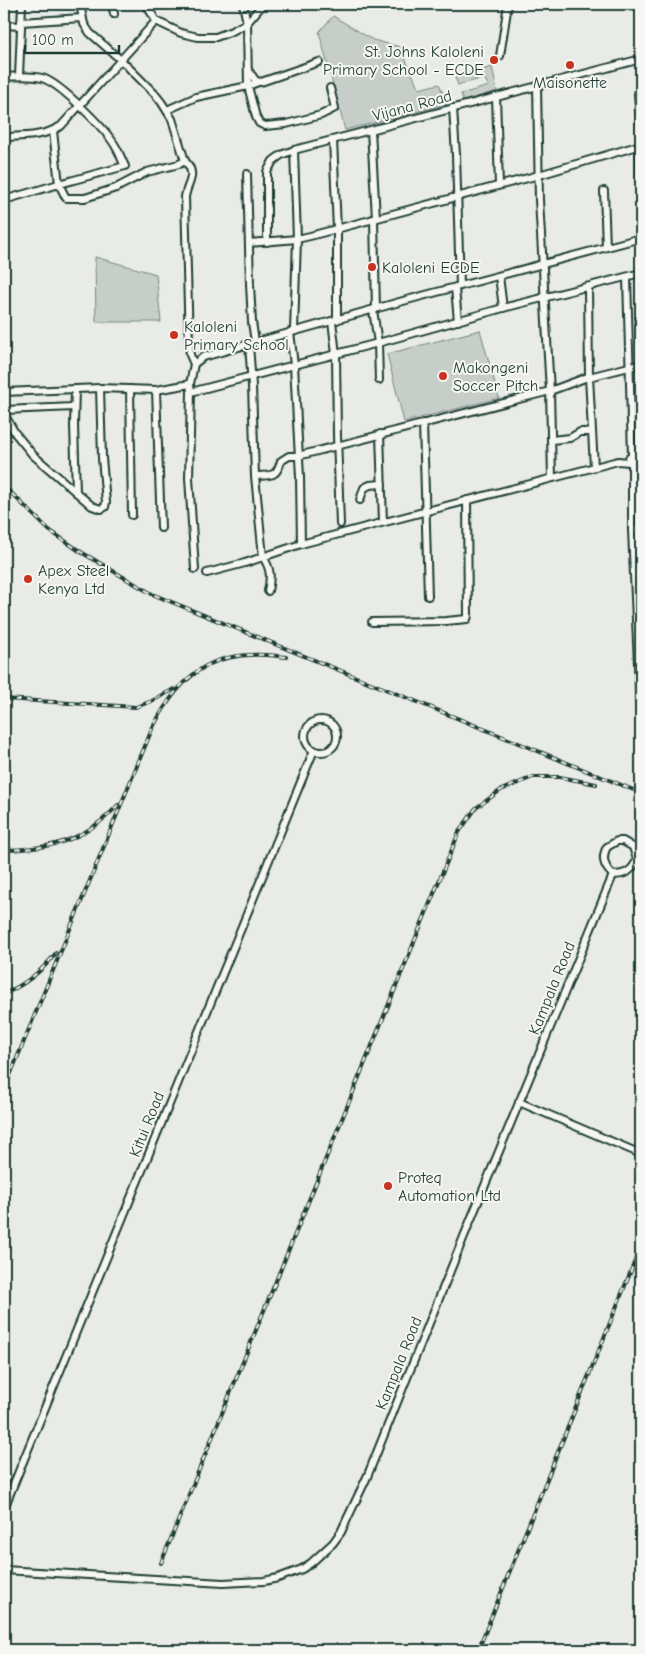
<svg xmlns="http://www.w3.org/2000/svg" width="645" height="1654" font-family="'Comic Neue',sans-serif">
	<rect width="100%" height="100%" fill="#e9ebe7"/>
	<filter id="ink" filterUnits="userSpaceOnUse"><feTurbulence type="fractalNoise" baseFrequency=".02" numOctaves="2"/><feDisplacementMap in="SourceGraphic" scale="10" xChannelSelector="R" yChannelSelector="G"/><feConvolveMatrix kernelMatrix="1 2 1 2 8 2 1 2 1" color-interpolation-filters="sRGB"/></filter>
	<g filter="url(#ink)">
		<!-- green -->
		<g fill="#c7cec9" stroke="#73867e">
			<polygon points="333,16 373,40 400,47 419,89 439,84 447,104 345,130 319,32"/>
			<polygon points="492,67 497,91 463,101 461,94 489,86 484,78 458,85 455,77"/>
			<polygon points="95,257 156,274 161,322 96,322"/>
			<polygon points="480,330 499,398 404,422 387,354"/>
		</g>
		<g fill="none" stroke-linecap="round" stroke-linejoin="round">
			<defs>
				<g id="street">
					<polyline points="112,4 114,14"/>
					<polyline points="146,4 156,21 181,33 198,37 216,37 232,31 247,23 263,4"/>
					<polyline points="243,4 247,23 248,86 256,117 259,123 265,126 286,124 321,115 335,108 330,88"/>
					<polyline points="21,22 82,18"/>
					<polyline points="4,25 21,26"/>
					<polyline points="500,56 508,4"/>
					<polyline points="248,70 256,81 261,82 319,62"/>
					<polyline points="19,76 22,4"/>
					<path d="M4,77c12,-1 26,-2 38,1 18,5 67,54 75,71 3,5 5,12 8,17l-66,18 -6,-53"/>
					<polyline points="641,78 641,87 638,94 641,127"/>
					<polyline points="537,86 539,200 550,391 552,478"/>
					<polyline points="496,97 499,185"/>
					<polyline points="453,108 456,155 460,286"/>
					<polyline points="167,110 196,97 248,86 258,82"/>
					<polyline points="371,130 376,218"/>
					<polyline points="641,133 640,145 641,194"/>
					<path d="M4,137c20,-1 39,0 57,-11l95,-105"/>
					<polyline points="333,140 337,229 337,320"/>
					<polyline points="294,150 297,239 294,331"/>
					<path d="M185,161c13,14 2,22 0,36l4,147 1,11 4,9"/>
					<polyline points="247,174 250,284 252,322 255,342"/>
					<polyline points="604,191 606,247"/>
					<polyline points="4,200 59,184 66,198 85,198 116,188 147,172 179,164 185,161 172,119 162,103 155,94 121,60 90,33 84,24 80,4"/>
					<polyline points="374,219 376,309"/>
					<polyline points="267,242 267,172 273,161 281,155 294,150 641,59"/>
					<polyline points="249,243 297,239 310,236 539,175 641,145"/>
					<polyline points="499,276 503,308"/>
					<polyline points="627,277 632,456 632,530 641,732"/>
					<polyline points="588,287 589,377 594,467"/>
					<polyline points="455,288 458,321"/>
					<polyline points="373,310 378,343 379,380"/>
					<polyline points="332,321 336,354 337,435 340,524"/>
					<polyline points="290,332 294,365 300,477 301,544"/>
					<path d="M249,344l3,42 3,90 8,81c8,12 8,20 5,34"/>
					<polyline points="130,389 132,515"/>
					<polyline points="75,390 74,425 76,492"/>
					<polyline points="156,390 161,528"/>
					<polyline points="4,392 100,388 156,390 190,384"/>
					<polyline points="191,392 190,384 194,364 203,357 403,301 641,238"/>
					<polyline points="4,410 74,407"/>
					<polyline points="4,414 15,433 33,455 92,506 101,509 105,507 106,502 102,458 100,388"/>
					<polyline points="423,423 428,596"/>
					<polyline points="380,434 383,522"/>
					<polyline points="551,440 570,438 580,432 592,432"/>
					<polyline points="629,458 641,454"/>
					<path d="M255,476c16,-1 21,2 26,-15l8,-5h9l252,-65 35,-13 56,-14"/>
					<polyline points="360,500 364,488 370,485 382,484"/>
					<polyline points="632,530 641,530"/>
					<polyline points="195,569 189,478 191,392 378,343 503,308 641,273"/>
					<polyline points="207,573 245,563 301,544 618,461 641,463"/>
					<polyline points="372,622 446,621 467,619 468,616 467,500"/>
					<circle cx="321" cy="736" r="16"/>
					<path d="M617,841h6l10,6 4,12c-4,12 -12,16 -24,16 -9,-8 -12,-17 -6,-28z"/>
					<polyline points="519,1102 641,1154"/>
					<polyline points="4,1508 314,750"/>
					<polyline points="4,1570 223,1583 264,1581 278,1578 302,1569 311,1563 333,1543 341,1532 367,1477 469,1224 613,875"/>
				</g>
			</defs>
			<!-- street casing -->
			<use href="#street" stroke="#1f3d34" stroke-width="10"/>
			<!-- street -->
			<use href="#street" stroke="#f6f6f2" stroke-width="6"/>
			<defs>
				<g id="rail">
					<polyline points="4,486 49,530 81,552 152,594 641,793"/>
					<polyline points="4,699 136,707 152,701 174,689"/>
					<path d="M4,850c47,-1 81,-9 114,-45"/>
					<path d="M4,994c20,-9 39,-24 52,-41"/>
					<path d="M4,1090l148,-361c31,-60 65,-82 134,-72"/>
					<polyline points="161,1563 459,832 476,808 501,790 533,777 560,777 596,784"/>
					<polyline points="478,1650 641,1246"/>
				</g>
			</defs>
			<!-- rail casing -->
			<use href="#rail" stroke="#1f3d34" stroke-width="4"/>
			<!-- rail -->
			<use href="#rail" stroke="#f6f6f2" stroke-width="2" stroke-dasharray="5.5" stroke-linecap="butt"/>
		</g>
	</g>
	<!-- markers -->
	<g fill="#c8321e" stroke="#f6f6f2" stroke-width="2">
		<circle cx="494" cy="60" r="5"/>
		<circle cx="570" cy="65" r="5"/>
		<circle cx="372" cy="267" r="5"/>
		<circle cx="174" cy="335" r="5"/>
		<circle cx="443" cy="376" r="5"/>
		<circle cx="28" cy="579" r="5"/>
		<circle cx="388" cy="1186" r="5"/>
	</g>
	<g text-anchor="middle" stroke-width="4" stroke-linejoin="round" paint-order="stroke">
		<!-- poi labels -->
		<g font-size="16" fill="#1f3d34" stroke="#f6f6f2" text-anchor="start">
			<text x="484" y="57" text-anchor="end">St. Johns Kaloleni<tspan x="484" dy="18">Primary School - ECDE</tspan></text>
			<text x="570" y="88" text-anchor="middle">Maisonette</text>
			<text x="382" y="273">Kaloleni ECDE</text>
			<text x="184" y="332">Kaloleni<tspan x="184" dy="18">Primary School</tspan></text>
			<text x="453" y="373">Makongeni<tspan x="453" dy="18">Soccer Pitch</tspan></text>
			<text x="38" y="576">Apex Steel<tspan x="38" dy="18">Kenya Ltd</tspan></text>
			<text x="398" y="1183">Proteq<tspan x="398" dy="18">Automation Ltd</tspan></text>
		</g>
		<!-- street labels -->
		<g font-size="16" fill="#1f3d34" stroke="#f6f6f2">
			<text transform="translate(412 105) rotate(-15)" y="6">Vijana Road</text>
			<text transform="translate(551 988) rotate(-68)" y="6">Kampala Road</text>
			<text transform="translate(146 1124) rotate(-68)" y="6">Kitui Road</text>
			<text transform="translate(398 1363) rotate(-68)" y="6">Kampala Road</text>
		</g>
	</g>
	<!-- margin -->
	<rect width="645" height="1654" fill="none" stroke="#f6f6f2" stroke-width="20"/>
	<rect x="10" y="10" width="625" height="1634" fill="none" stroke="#1f3d34" stroke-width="2" filter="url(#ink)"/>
	<!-- scale -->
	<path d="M25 45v8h94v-8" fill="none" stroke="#1f3d34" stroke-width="2.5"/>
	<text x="32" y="45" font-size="15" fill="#1f3d34" stroke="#f6f6f2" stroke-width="4" paint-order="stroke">100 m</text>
</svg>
